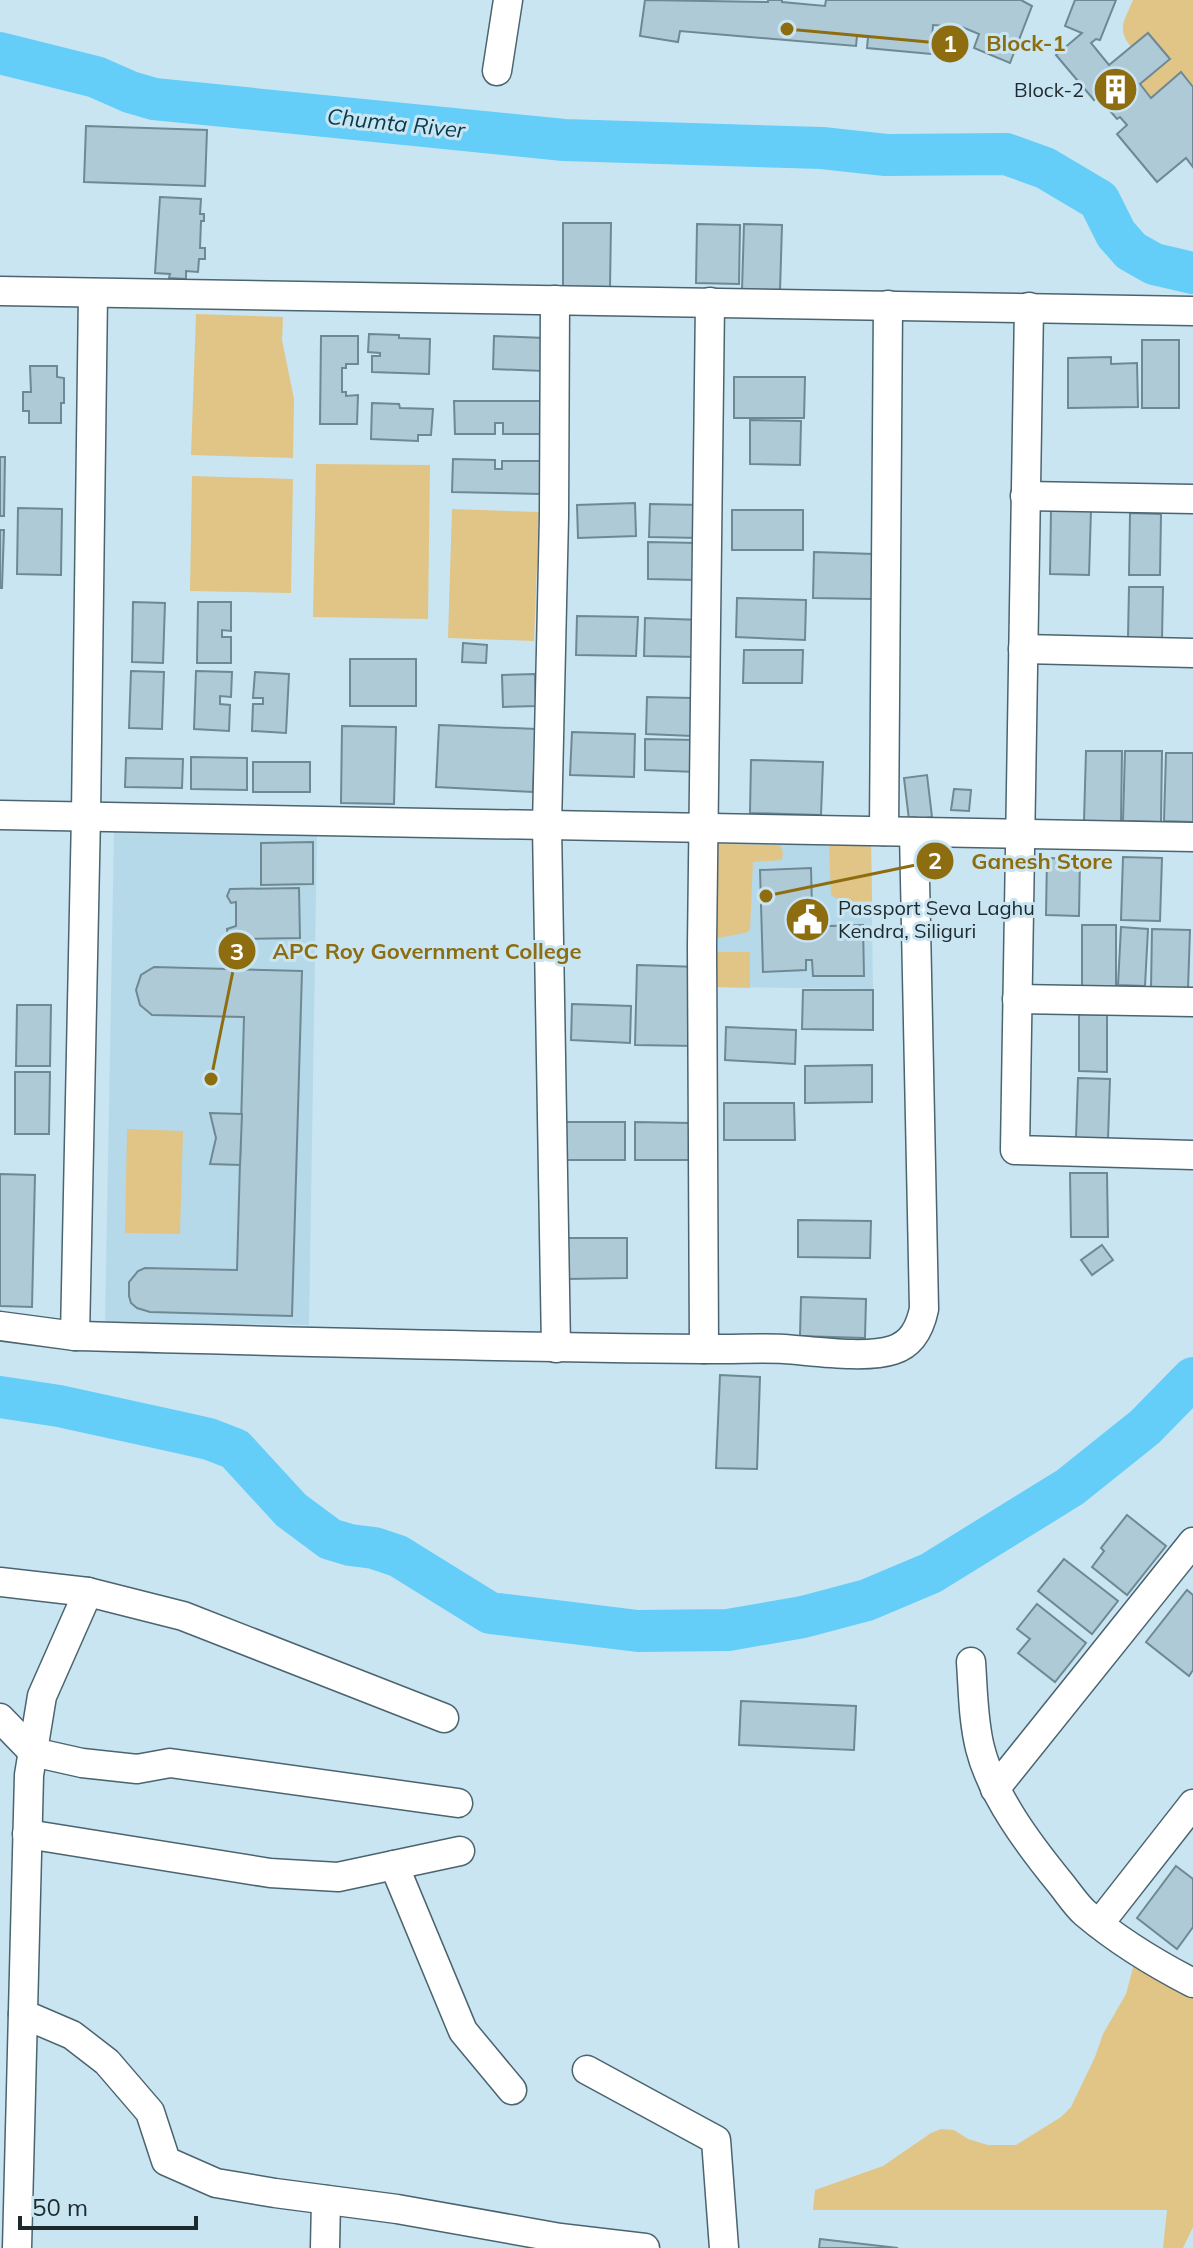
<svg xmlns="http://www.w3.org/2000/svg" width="1193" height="2248" font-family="Mulish,sans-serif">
	<rect width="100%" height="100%" fill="#c9e5f2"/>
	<!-- built -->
	<g fill="#b5d9e9">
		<polygon points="114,832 317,835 309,1325 105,1322"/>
		<polygon points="717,844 871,846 873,989 717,987"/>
	</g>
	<!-- green -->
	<g fill="#e0c587">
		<path d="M1133,0h60v87l-12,-14 -30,25 -11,-14 30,-26 -22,-25 -17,14c-15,-19 -6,-27 2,-47z"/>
		<polygon points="196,314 283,317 282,340 294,399 293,458 191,455"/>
		<polygon points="316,464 430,465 428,619 313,617"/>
		<polygon points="192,476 293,479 291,593 190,591"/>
		<polygon points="452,509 539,512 534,641 448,638"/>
		<polygon points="717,844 780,845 783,853 782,860 753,862 750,930 745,933 717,938"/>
		<polygon points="829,846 871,846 872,901 841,901 831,895"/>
		<polygon points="717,952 750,952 750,988 717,987"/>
		<polygon points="127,1129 183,1131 180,1234 125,1233"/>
		<polygon points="1134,1964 1162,1983 1193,1997 1193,2227 1183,2248 1163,2248 1167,2210 813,2210 815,2190 883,2166 931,2133 941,2129 954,2130 968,2139 988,2145 1016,2145 1061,2117 1071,2107 1095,2057 1103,2034 1126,1994"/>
	</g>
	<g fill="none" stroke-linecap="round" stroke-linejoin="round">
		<!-- river -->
		<g stroke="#64cef8" stroke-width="42">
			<polyline points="0,53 96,77 130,92 154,99 564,140 822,148 886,155 1006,154 1045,168 1099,200 1116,234 1131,251 1154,264 1193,273"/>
			<polyline points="0,1397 59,1406 178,1432 209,1439 235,1449 291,1510 330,1539 350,1545 374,1548 398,1556 490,1613 638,1631 728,1630 803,1617 867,1600 931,1573 1070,1487 1145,1427 1193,1378"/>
		</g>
	</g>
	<!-- building -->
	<g fill="#afcad7" stroke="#6e8994" stroke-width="2">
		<polygon points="645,0 768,2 768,0 782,0 782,2 825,6 826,0 1021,0 1032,6 1010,63 974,48 979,34 962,27 933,25 931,54 867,48 868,37 857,36 856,46 680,31 678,42 640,36"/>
		<polygon points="1075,0 1116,0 1100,40 1096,39 1091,43 1109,65 1148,33 1170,59 1140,84 1151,98 1181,72 1193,87 1193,167 1186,158 1157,182 1117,134 1127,125 1120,117 1117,119 1104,104 1107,101 1101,94 1094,100 1056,55 1082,33 1065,26"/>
		<polygon points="86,126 207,130 205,186 84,182"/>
		<polygon points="160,197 201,199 200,214 204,214 204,221 201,221 200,248 205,248 205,259 199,259 198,272 186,271 186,279 169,278 170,274 155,273"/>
		<polygon points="563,223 611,223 610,288 563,288"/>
		<polygon points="697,224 740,225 739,284 696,283"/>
		<polygon points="744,224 782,225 780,291 742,290"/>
		<polygon points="369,334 399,335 399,338 430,339 429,374 372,372 372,356 380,356 380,353 368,352"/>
		<polygon points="321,336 358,336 358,364 346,364 346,368 342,368 342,392 346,392 346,396 358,395 357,424 320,424"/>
		<polygon points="494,336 545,338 543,371 493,369"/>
		<rect x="1142" y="340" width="37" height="68"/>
		<polygon points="1111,357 1111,364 1137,363 1138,407 1068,408 1068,358"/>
		<polygon points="30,366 57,366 57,377 64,378 64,403 61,403 61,423 29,423 29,411 23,411 23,392 31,392"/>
		<polygon points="734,377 805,377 804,418 734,418"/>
		<polygon points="454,401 542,401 542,434 503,434 503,423 495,423 495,434 455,434"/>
		<polygon points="372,403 399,404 400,408 433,409 431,435 418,435 418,441 371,439"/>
		<polygon points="750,420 801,421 800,465 750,464"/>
		<polygon points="0,457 5,457 4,516 0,516"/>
		<polygon points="453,459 495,460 495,469 502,469 502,461 542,461 541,494 452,492"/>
		<polygon points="635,503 636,536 578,538 577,505"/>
		<polygon points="650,504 702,505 701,538 649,537"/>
		<polygon points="18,508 62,509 61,575 17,574"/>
		<polygon points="1051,509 1091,510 1089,575 1050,574"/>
		<rect x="732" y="510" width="71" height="40"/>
		<polygon points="1130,513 1161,514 1160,575 1129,575"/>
		<polygon points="0,530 4,530 2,588 0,588"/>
		<polygon points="648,542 698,543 697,580 648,579"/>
		<polygon points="814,552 874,554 873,599 813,598"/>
		<polygon points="1129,587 1163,587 1162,639 1128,638"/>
		<polygon points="737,598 806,600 805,640 736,637"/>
		<polygon points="133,602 165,603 163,663 132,662"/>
		<polygon points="198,602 231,602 231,631 222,630 222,637 231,637 231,663 197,663"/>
		<polygon points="577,616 638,617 636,656 576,655"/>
		<polygon points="645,618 701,620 700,657 644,656"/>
		<polygon points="463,643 487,645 486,663 462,662"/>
		<polygon points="744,650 803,650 802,683 743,683"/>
		<rect x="350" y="659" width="66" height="47"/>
		<polygon points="131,671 164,672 162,729 129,728"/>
		<polygon points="196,671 232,672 231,697 220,696 220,704 230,705 229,731 194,729"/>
		<polygon points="255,672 289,674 286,733 252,731 253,704 263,704 263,698 253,698"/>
		<polygon points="535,674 536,706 503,707 502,675"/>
		<polygon points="647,697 693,698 692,736 646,734"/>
		<polygon points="439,725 536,729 533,792 436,787"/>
		<polygon points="342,726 396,727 394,804 341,803"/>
		<polygon points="572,732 635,734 634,777 570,775"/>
		<polygon points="645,739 697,740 696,772 645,770"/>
		<polygon points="1086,751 1122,751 1121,822 1084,821"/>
		<polygon points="1125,751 1162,751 1161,822 1123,821"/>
		<polygon points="1166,753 1193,753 1193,822 1164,821"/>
		<polygon points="191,757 247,758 247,790 191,789"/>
		<polygon points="126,758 183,759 182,788 125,787"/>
		<polygon points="751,760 823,762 821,815 750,813"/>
		<rect x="253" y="762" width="57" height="30"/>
		<polygon points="927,775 932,817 909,820 904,778"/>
		<polygon points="954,789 971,790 969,811 951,810"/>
		<polygon points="313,842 313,884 261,885 261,843"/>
		<polygon points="1123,857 1162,858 1160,921 1121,920"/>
		<polygon points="1047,858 1080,859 1079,916 1046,915"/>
		<polygon points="811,868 812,909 819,910 825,914 829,926 863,925 864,976 813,976 812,960 806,960 806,970 763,972 760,870"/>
		<polygon points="299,888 300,938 231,939 228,937 227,929 236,926 236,902 231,903 227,896 230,889"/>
		<polygon points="1082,925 1116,925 1116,987 1082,988"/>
		<polygon points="1121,927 1148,929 1145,986 1118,985"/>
		<polygon points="1152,929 1190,930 1188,990 1151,989"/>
		<polygon points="637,965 699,967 696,1046 635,1045"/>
		<polygon points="154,967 302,971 292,1316 150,1312 137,1308 131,1303 129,1296 129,1282 138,1271 145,1268 237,1270 244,1017 152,1015 140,1005 136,990 141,975"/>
		<polygon points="803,990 873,990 873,1030 802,1029"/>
		<polygon points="572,1004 631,1006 630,1043 571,1040"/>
		<polygon points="17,1005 51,1005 50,1066 16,1066"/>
		<polygon points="1079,1014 1107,1015 1107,1072 1079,1071"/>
		<polygon points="726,1027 796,1030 795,1064 725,1060"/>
		<polygon points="872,1065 872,1102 805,1103 805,1066"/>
		<polygon points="15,1072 50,1072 49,1134 15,1134"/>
		<polygon points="1078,1078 1110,1079 1108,1139 1076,1138"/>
		<polygon points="724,1103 794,1103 795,1140 724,1140"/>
		<polygon points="210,1113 242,1114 240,1165 210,1164 216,1138"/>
		<rect x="564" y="1122" width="61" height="38"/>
		<polygon points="635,1122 690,1123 690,1160 635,1160"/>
		<polygon points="1070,1173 1107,1173 1108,1237 1071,1237"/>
		<polygon points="0,1174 35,1175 32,1307 0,1306"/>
		<polygon points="798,1220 871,1221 870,1258 798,1257"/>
		<polygon points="567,1238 627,1238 627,1278 567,1279"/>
		<polygon points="1102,1245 1113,1260 1092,1275 1081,1260"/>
		<polygon points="801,1297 866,1299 865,1338 800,1336"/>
		<polygon points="720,1375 760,1377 757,1469 716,1468"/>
		<polygon points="1127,1515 1166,1546 1127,1595 1092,1567 1104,1551 1101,1548"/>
		<polygon points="1064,1559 1118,1601 1092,1634 1038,1591"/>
		<polygon points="1187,1590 1193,1595 1193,1670 1189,1676 1146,1642"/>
		<polygon points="1037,1604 1086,1643 1055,1682 1018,1653 1030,1639 1017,1629"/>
		<polygon points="741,1701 856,1706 854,1750 739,1745"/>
		<polygon points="1176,1866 1193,1879 1193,1927 1177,1949 1137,1918"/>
		<polygon points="820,2239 898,2248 819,2248"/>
	</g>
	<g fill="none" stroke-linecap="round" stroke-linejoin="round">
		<defs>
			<g id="minor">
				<polyline points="497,71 508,0"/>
				<polyline points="0,291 1193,311"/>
				<polyline points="555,300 554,516 547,826 556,1348"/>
				<polyline points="1029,307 1015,1150 1193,1155"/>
				<polyline points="1025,496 1193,499"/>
				<polyline points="1023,649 1193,653"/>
				<polyline points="0,815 1193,837"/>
				<polyline points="884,831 888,305"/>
				<polyline points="1017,999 1193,1002"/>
				<path d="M0,1326l75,10c216,5 432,12 648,13 20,0 41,-1 61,0 29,2 82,10 109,1 19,-6 27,-22 31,-41l-10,-477"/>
				<polyline points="75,1336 86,815 93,293"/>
				<polyline points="704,1349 702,946 710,302"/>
				<polyline points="0,1582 88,1592 183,1616 444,1718"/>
				<path d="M971,1662c2,28 2,58 9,86 12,48 50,98 81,136 8,10 15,21 24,29 32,27 71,51 108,70"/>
				<polyline points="0,1718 33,1752 82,1763 137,1769 170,1763 458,1803"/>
				<polyline points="995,1789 1193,1542"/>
				<polyline points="27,1834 270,1873 338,1877 460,1851"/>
				<polyline points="394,1865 463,2031 512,2090"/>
				<polyline points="1099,1924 1193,1804"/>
				<polyline points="23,2014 72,2035 107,2062 150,2112 166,2161 216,2183 275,2193 397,2209 560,2238 645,2248"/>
				<polyline points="587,2070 716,2140 724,2248"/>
				<polyline points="17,2248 29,1775 42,1696 88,1592"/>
				<polyline points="325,2248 326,2200"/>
			</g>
		</defs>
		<!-- minor casing -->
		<use href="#minor" stroke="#4b646f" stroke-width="31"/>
		<!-- minor -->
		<use href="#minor" stroke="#fff" stroke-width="28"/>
	</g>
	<!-- icons -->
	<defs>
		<symbol id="building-disc" viewBox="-11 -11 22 22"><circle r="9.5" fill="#8d6d10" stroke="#c9e5f2"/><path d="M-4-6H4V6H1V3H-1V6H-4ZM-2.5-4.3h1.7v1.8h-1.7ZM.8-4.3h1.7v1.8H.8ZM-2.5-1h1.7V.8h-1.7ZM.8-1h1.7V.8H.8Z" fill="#fff"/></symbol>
		<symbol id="civic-disc" viewBox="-11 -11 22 22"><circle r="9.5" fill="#8d6d10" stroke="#c9e5f2"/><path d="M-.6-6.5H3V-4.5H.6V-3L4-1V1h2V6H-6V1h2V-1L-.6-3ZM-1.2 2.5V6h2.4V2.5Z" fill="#fff"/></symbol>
	</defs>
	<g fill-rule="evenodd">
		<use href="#building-disc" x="1090" y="64" width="51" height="51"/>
		<use href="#civic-disc" x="782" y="894" width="51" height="51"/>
	</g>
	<g text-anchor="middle" stroke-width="6" stroke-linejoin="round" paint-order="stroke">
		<!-- poi labels -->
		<g font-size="20" fill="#1e292d" stroke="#c9e5f2" text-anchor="end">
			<text x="1084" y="97">Block-2</text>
			<text x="838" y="915" text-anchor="start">Passport Seva Laghu<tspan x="838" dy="23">Kendra, Siliguri</tspan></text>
		</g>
		<!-- water labels -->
		<g font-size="22" font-style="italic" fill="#093a4b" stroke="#c9e5f2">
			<text transform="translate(396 123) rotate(6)" y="8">Chumta River</text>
		</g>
	</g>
	<!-- callouts -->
	<path fill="none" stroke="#8d6d10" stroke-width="3" d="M787 29L950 44M766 896L935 861M211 1079L237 951"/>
	<g fill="#8d6d10" stroke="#c9e5f2" stroke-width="3">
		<circle cx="787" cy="29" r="8"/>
		<circle cx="766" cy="896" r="8"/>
		<circle cx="211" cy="1079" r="8"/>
		<circle cx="950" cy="44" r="20"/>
		<circle cx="935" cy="861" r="20"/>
		<circle cx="237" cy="951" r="20"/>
	</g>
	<g font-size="24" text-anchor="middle" font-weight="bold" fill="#fff">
		<text x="950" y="52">1</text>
		<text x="935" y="869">2</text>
		<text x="237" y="960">3</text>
	</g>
	<g font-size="22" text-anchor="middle" font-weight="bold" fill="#8d6d10" stroke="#c9e5f2" stroke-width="6" stroke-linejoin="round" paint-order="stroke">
		<text x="1026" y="51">Block-1</text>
		<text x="1042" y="869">Ganesh Store</text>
		<text x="427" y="959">APC Roy Government College</text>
	</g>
	<!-- scale -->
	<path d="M20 2216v12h176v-12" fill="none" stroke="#1e292d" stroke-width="4"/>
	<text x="32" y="2216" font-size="24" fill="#1e292d" stroke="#c9e5f2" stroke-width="6" paint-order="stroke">50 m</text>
</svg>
